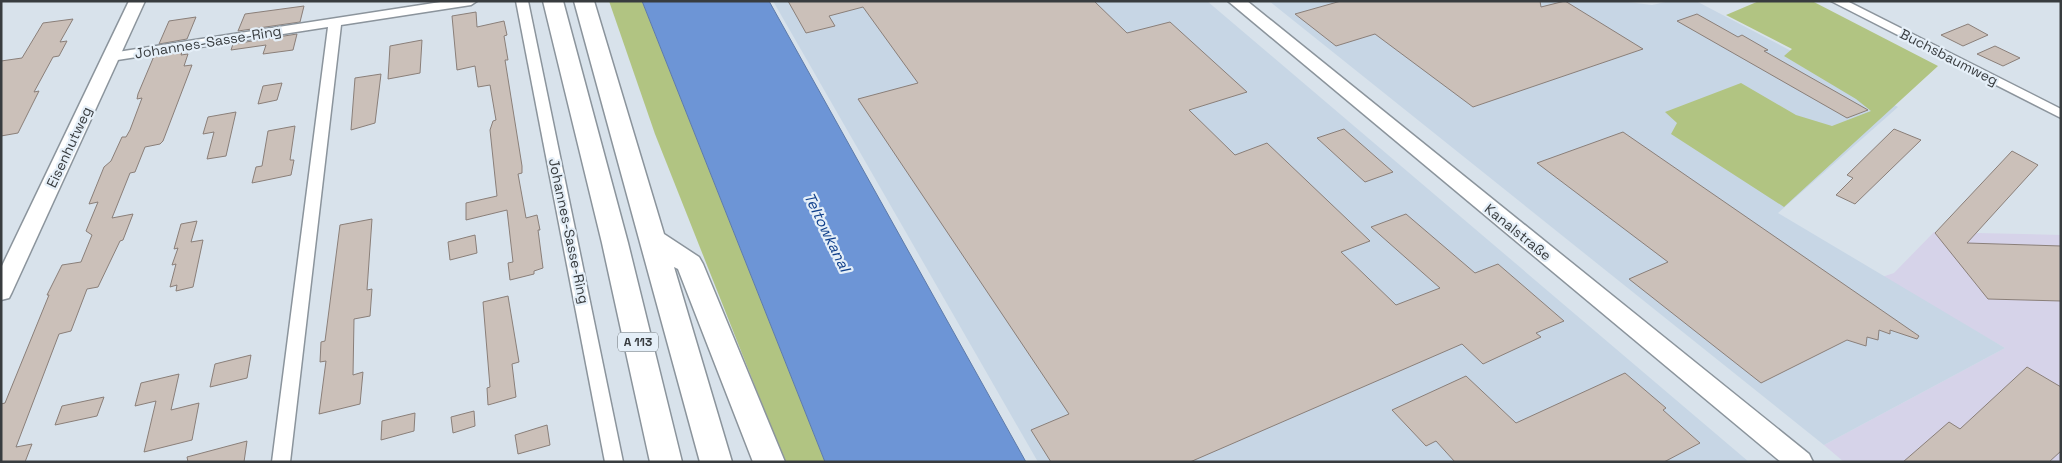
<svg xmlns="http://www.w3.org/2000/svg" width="2062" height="463" font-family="'Space Grotesk',sans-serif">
	<rect width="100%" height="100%" fill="#d8e2eb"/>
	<!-- commercial -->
	<polygon fill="#d6d3e9" points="1934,232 2061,235 2061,462 1844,462 1824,445 2005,348 1882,277 1894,273"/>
	<!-- built -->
	<g fill="#c7d6e5">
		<polygon points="773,1 1207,1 1749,462 1038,462"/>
		<polygon points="1269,1 1620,1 1652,5 1670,1 1696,1 1898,107 1778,213 2005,348 1824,445"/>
	</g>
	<!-- green -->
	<g fill="#b1c482">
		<polygon points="609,1 642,1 825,462 785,462 655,134"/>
		<polygon points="1759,1 1812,1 1938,66 1784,207 1671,134 1677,123 1665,112 1741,83 1796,115 1832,126 1871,111 1856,99 1784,56 1792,49 1726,15"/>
	</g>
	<!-- water -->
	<polygon fill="#6d95d6" stroke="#5d7aa9" points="642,1 769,1 1026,462 825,462"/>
	<!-- building -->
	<g fill="#cbc0b9" stroke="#8a7f79">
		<polygon points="788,1 1094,1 1127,33 1170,22 1247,92 1189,110 1235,155 1267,143 1370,241 1341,252 1396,305 1440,288 1371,227 1406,214 1475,273 1498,264 1564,321 1536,333 1541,337 1483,364 1462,344 1190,462 1051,462 1031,430 1069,414 858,99 918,83 863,7 829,16 835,26 806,33"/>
		<polygon points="1341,1 1540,1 1541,7 1565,1 1643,49 1473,107 1375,34 1336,46 1295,14"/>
		<polygon points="304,6 300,22 238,31 245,14"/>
		<polygon points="476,12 477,27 504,21 507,35 504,36 508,60 505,60 522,166 522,173 518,174 526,218 537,215 540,230 538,230 543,268 534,271 534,274 510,280 508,263 513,262 507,210 466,220 466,203 497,196 490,130 493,121 496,120 490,85 478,87 475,66 457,70 452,16"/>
		<polygon points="1697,14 1738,37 1742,35 1768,50 1764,51 1868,110 1847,118 1677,21"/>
		<polygon points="196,17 187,39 159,44 169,21"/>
		<polygon points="73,19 60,42 67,41 59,56 53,57 34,92 39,91 18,133 1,136 1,61 22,58 43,23"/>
		<polygon points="1968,24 1988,35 1963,46 1941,35"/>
		<polygon points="297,34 293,50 263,54 266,45 231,50 233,44"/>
		<polygon points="422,40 420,73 388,79 390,46"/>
		<polygon points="1995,46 2020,58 2003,66 1977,54"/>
		<polygon points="182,52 181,55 188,54 184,66 192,65 163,141 160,144 145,147 135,172 130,173 112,218 133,214 123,240 120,241 98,287 87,289 71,331 59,334 16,447 32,444 25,462 1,462 1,404 5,403 49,295 47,295 62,265 81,262 92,235 86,231 98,202 89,204 104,167 111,161 122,137 126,137 130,130 142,98 137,99 138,94 154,56"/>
		<polygon points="381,74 375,123 351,130 355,78"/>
		<polygon points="282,83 277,100 258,104 263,86"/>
		<polygon points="236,112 226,156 207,159 214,132 203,134 208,117"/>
		<polygon points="295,126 290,160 294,160 291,175 252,183 256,167 262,166 268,131"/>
		<polygon points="1344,129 1393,172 1365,182 1317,138"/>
		<polygon points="1894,129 1921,140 1855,204 1836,195 1853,178 1847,175"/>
		<polygon points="1623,132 1919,336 1917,339 1890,330 1890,334 1879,330 1878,340 1867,337 1866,346 1847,340 1761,383 1629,279 1668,262 1537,163"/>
		<polygon points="2012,151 2038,165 1967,243 2061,246 2061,301 1988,299 1935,233"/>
		<polygon points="372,219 367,290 372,289 370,316 354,319 353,375 363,372 360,404 319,414 326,361 320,362 321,342 325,341 340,225"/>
		<polygon points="197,221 191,242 203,240 193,287 176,291 177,285 170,287 176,264 172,265 178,248 174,249 181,224"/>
		<polygon points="475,235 477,253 450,260 448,242"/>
		<polygon points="508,296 519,362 512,364 516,397 488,405 487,388 490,387 483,302"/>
		<polygon points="251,355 247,378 210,387 215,364"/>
		<polygon points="2027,367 2061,387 2061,451 2049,462 1903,462 1949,422 1960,429"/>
		<polygon points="1625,373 1666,408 1663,410 1700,443 1664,462 1455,462 1436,441 1426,446 1392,410 1466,376 1516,423"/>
		<polygon points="179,374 171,410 199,403 192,440 144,452 156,401 135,406 141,383"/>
		<polygon points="104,397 97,416 55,425 62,406"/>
		<polygon points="474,411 475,426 453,433 451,417"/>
		<polygon points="415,413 414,431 381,440 382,421"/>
		<polygon points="547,425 550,445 518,454 515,435"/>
		<polygon points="247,441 244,462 188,462 187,457"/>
	</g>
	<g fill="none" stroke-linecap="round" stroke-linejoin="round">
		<defs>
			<g id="street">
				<polygon points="447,1 477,1 471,5 341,25 290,462 272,462 328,27 111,61 105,57 111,53"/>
				<polygon points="516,1 528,1 623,462 605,462"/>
				<polygon points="1831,1 1847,1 2061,109 2061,118"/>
			</g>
			<g id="secondary">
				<polygon points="129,1 145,1 12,292 9,298 1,300 1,268"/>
				<polygon points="1228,1 1247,1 1809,454 1813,462 1781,462"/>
			</g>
			<g id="highway">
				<polygon points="543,1 563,1 628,243 682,462 650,462 602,243"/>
				<polygon points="574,1 594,1 664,234 699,257 703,264 785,462 753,462 678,269 674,267 732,462 700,462"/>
			</g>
		</defs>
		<!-- street casing -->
		<use href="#street" stroke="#8b949c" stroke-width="3"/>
		<!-- secondary casing -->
		<use href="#secondary" stroke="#8b949c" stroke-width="3"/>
		<!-- highway casing -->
		<use href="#highway" stroke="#8b949c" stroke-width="3"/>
		<!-- street -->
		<use href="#street" fill="#fff" fill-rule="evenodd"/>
		<!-- secondary -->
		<use href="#secondary" fill="#fff" fill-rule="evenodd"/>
		<!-- highway -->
		<use href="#highway" fill="#fff" fill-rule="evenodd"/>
	</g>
	<g text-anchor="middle" stroke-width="4.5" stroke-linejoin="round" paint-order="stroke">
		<!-- shield labels -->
		<rect fill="#e5eff8" stroke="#6c7276" stroke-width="1" x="618" y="332.5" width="40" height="19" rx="4"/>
		<g font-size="12" font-weight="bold" fill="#383c3f">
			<text x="638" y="346">A 113</text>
		</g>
		<!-- street labels -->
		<g font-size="14" fill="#383c3f" stroke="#e5eff8">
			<text transform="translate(208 42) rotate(-9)" y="5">Johannes-Sasse-Ring</text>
			<text transform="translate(1949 57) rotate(27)" y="5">Buchsbaumweg</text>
			<text transform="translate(69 147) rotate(-65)" y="5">Eisenhutweg</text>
			<text transform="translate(569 231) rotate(78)" y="5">Johannes-Sasse-Ring</text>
			<text transform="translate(1518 232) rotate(39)" y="5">Kanalstraße</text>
		</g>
		<!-- water labels -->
		<g font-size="15" font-style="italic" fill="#0f3f8b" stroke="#e5eff8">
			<text transform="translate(827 232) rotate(64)" y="5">Teltowkanal</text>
		</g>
	</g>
	<!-- border -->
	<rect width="2062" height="463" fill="none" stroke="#383c3f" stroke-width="5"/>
</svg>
